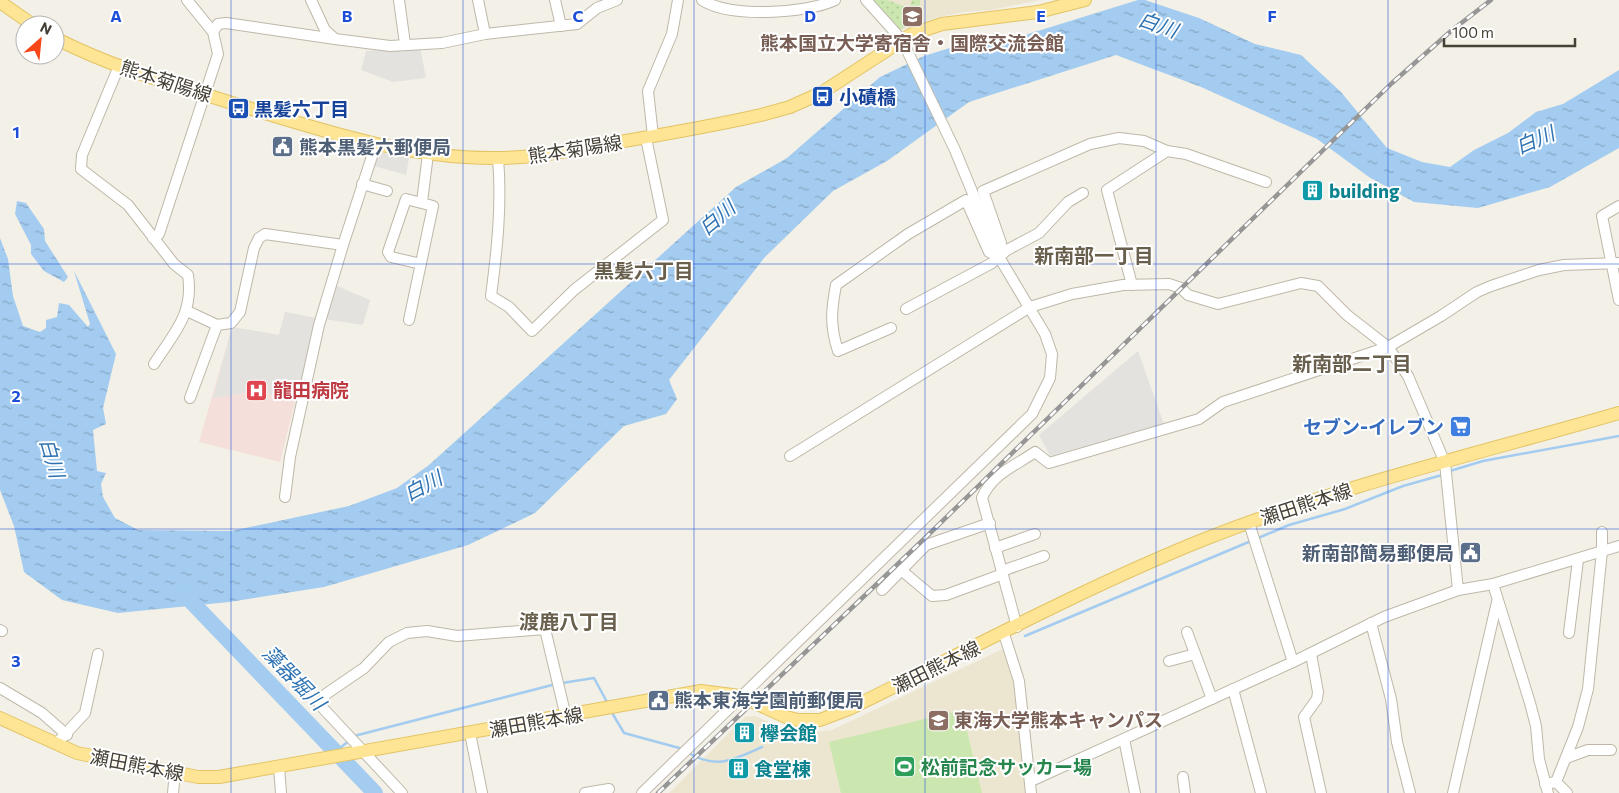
<svg xmlns="http://www.w3.org/2000/svg" width="1619" height="793" font-family="Commissioner,'Noto Sans JP',sans-serif">
	<defs>
		<pattern id="grass-dots" width="8" height="8" patternUnits="userSpaceOnUse" patternTransform="scale(1.25)"><rect width="8" height="8" fill="#cbe7af"/><path d="M2 2h.1M6 6h.1" fill="none" stroke="#b0c797" stroke-width="1.8" stroke-linecap="round"/></pattern>
		<pattern id="water-ripples" width="26" height="14" patternUnits="userSpaceOnUse" patternTransform="scale(1.25)"><rect width="26" height="14" fill="#a3ccf0"/><path d="M2 4q2-2 4 0t4 0M15 11q2-2 4 0t4 0" fill="none" stroke="#87a7c3"/></pattern>
	</defs>
	<rect width="100%" height="100%" fill="#f3f0e7"/>
	<!-- education -->
	<g fill="#ece6d0">
		<polygon points="871,0 1041,0 991,10 964,12 935,18 895,33 877,4"/>
		<polygon points="1005,648 1018,698 1029,793 669,793 745,717 755,716 783,728 808,733 832,730"/>
	</g>
	<!-- medical -->
	<polygon fill="#f4dfda" points="285,312 316,318 280,462 199,442 232,327 279,335"/>
	<!-- grass -->
	<path fill="url(#grass-dots)" d="M871,0h16l22,8 3,-8h8c1,17 -12,25 -25,33l-18,-29z"/>
	<!-- pitch -->
	<polygon fill="#cbe7af" points="962,710 982,793 841,793 829,742"/>
	<!-- parking -->
	<g fill="#e4e2df">
		<polygon points="420,47 426,78 393,82 361,70 366,51"/>
		<polygon points="380,152 409,158 406,175 374,166"/>
		<polygon points="335,285 370,300 363,325 324,319"/>
		<polygon points="285,312 316,318 296,401 256,391 213,398 232,327 279,335"/>
		<polygon points="1138,351 1164,424 1050,456 1039,435"/>
	</g>
	<!-- water -->
	<g fill="url(#water-ripples)">
		<polygon points="1138,0 1145,0 1199,18 1255,44 1301,55 1341,92 1387,148 1422,162 1450,167 1474,150 1508,133 1536,112 1563,104 1619,70 1619,148 1550,187 1478,208 1414,202 1369,177 1317,139 1201,87 1116,55 969,102 887,161 833,191 765,257 669,380 677,399 666,414 624,426 535,513 468,545 324,587 229,602 118,613 62,600 24,572 14,526 0,490 0,238 8,259 13,296 23,326 40,332 46,328 46,320 57,317 59,303 69,305 88,327 90,324 74,271 116,354 103,408 106,424 93,430 97,471 106,473 101,484 103,497 115,518 138,530 231,531 349,506 397,488 429,465 736,187 787,158 880,77 924,56 988,36 1015,38"/>
		<polygon points="17,201 26,203 44,229 45,241 68,277 64,282 44,271 31,254 31,245 15,214"/>
	</g>
	<g fill="none" stroke-linecap="round" stroke-linejoin="round">
		<!-- stream -->
		<g stroke="#a3ccf0" stroke-width="2.5">
			<polyline points="1450,471 1483,461 1619,436"/>
			<polyline points="1256,539 1289,525 1345,509 1403,486 1442,475"/>
			<polyline points="1025,636 1251,541"/>
			<polyline points="562,683 594,678 608,704"/>
			<polyline points="611,711 624,733 683,749"/>
			<polyline points="354,736 556,684"/>
			<polyline points="340,748 350,740"/>
			<path d="M687,752c29,18 46,8 75,-5"/>
		</g>
		<!-- river -->
		<polyline stroke="#a3ccf0" stroke-width="16" points="183,593 375,793"/>
		<defs>
			<g id="minor">
				<polyline points="311,0 325,30 335,39 390,46 442,43 485,34 577,24 597,8 617,0"/>
				<polyline points="399,0 405,44"/>
				<polyline points="478,0 485,34"/>
				<polyline points="555,0 561,26"/>
				<path d="M702,0c27,18 104,14 133,0"/>
				<polyline points="213,32 218,24 226,23 335,39"/>
				<path d="M119,66l-37,89 -1,14 47,36 46,59 14,11c6,39 -14,58 -34,89"/>
				<polyline points="653,136 648,91 672,34 678,0"/>
				<path d="M498,158c4,47 -1,92 -7,138l18,11 23,24 42,-41 89,-70 -17,-82"/>
				<polyline points="362,184 387,191"/>
				<polyline points="422,202 428,154"/>
				<polyline points="1619,206 1602,216 1619,300"/>
				<polyline points="153,238 159,234 218,54 213,32 187,0"/>
				<polyline points="1132,285 1107,190 1167,151"/>
				<polyline points="906,309 992,263 1007,250 1039,233 1068,202 1083,193"/>
				<polyline points="187,311 217,325"/>
				<polyline points="409,320 433,206 406,199 388,252 391,257 421,264"/>
				<path d="M891,328l-53,23c-8,-25 -7,-40 -2,-66l72,-51 58,-34 23,52 10,5 2,-14 -18,-52 107,-47 29,-6 25,3 23,10 19,3 80,28"/>
				<polyline points="190,398 217,325 231,323 240,312 254,248 259,238 265,234 343,245"/>
				<polyline points="790,456 1030,307 1072,294 1123,285 1169,284 1181,288 1188,295 1218,304 1301,283 1318,286 1347,315 1388,347 1408,376 1445,463 1458,590"/>
				<polyline points="285,497 290,457 319,325 343,245 376,144"/>
				<polyline points="1249,523 1293,662"/>
				<polyline points="995,548 1035,534"/>
				<polyline points="901,570 932,596 946,595 1003,574"/>
				<polyline points="1002,571 1044,556"/>
				<polyline points="1493,584 1530,703 1536,726 1539,759 1548,793"/>
				<polyline points="882,590 926,545 990,523"/>
				<polyline points="1371,623 1391,699 1397,742 1410,793"/>
				<path d="M1017,627l-35,-129c10,-24 33,-32 53,-46l14,11 150,-44 24,-17 165,-55 53,-31 36,-24 14,-6 48,-16 25,-5 55,-2"/>
				<polyline points="0,630 2,631"/>
				<polyline points="1187,632 1212,699"/>
				<polyline points="1569,633 1578,560"/>
				<polyline points="1004,634 1019,681 1031,793"/>
				<polyline points="1311,654 1318,692 1317,699 1304,717 1321,793"/>
				<polyline points="1169,661 1195,654"/>
				<polyline points="0,688 42,713 67,735"/>
				<polyline points="1233,689 1261,793"/>
				<polyline points="470,733 482,793"/>
				<polyline points="1124,739 1135,793"/>
				<polyline points="57,743 85,713 98,654"/>
				<polyline points="1566,758 1588,750 1611,750"/>
				<polyline points="279,767 281,793"/>
				<polyline points="1183,777 1185,793"/>
				<polyline points="1031,781 1293,662 1384,617 1458,590 1493,584 1619,546"/>
				<polyline points="1556,782 1567,793"/>
				<polyline points="1545,784 1556,782 1578,727 1588,689 1602,551 1602,532"/>
				<polyline points="173,793 175,772"/>
				<polyline points="402,793 320,705 326,694 364,668 389,642 407,633 427,631 457,636 545,629 566,717"/>
				<polyline points="585,793 609,789"/>
				<polyline points="642,793 1032,414 1050,378 1052,354 1045,334 999,257 955,150 902,40 866,0"/>
				<polyline points="1453,793 1497,602"/>
			</g>
			<g id="major">
				<polyline points="0,2 33,25"/>
				<path d="M55,38c56,29 117,46 177,65 86,26 173,56 265,55 35,0 70,-7 104,-13 54,-9 107,-18 160,-30l29,-8 31,-14 91,-59 30,-10 96,-12 47,-12"/>
				<path d="M0,718l77,35 121,24h21l482,-86 39,5 46,21 12,3h22l29,-11c118,-58 234,-121 356,-170 134,-53 276,-86 414,-126"/>
			</g>
		</defs>
		<!-- minor casing -->
		<use href="#minor" stroke="#bfb8a9" stroke-width="12"/>
		<!-- major casing -->
		<use href="#major" stroke="#e3c465" stroke-width="14"/>
		<!-- minor -->
		<use href="#minor" stroke="#fff" stroke-width="10"/>
		<!-- major -->
		<use href="#major" stroke="#fee595" stroke-width="12"/>
		<defs>
			<polyline id="rail" points="658,793 924,539 1392,83 1451,31 1491,0"/>
		</defs>
		<!-- rail casing -->
		<use href="#rail" stroke="#969696" stroke-width="4.5"/>
		<!-- rail -->
		<use href="#rail" stroke="#fff" stroke-width="2.5" stroke-dasharray="8" stroke-linecap="butt"/>
	</g>
	<!-- grid -->
	<path fill="none" stroke="#1d4ed8" stroke-width="1" stroke-opacity="0.55" d="M231,0v793M463,0v793M694,0v793M925,0v793M1156,0v793M1388,0v793M0,264h1619M0,529h1619"/>
	<!-- icons -->
	<defs>
		<symbol id="university-square" viewBox="-11 -11 22 22"><rect x="-9" y="-9" width="18" height="18" rx="4" fill="#8d6e63" stroke="#fff"/><path d="M0-5L7-2L0 1L-7-2ZM-4 1L0 2.5L4 1V4Q0 6-4 4Z" fill="#fff"/></symbol>
		<symbol id="bus-square" viewBox="-11 -11 22 22"><rect x="-9" y="-9" width="18" height="18" rx="4" fill="#1a4fb4" stroke="#fff"/><path d="M-5-6H5V4H4V6H2V4H-2V6H-4V4H-5ZM-3.5-4V0h7V-4ZM-3.5 1.2v1.5H-2V1.2ZM2 1.2v1.5H3.5V1.2Z" fill="#fff"/></symbol>
		<symbol id="civic-square" viewBox="-11 -11 22 22"><rect x="-9" y="-9" width="18" height="18" rx="4" fill="#5c6f8a" stroke="#fff"/><path d="M-.6-6.5H3V-4.5H.6V-3L4-1V1h2V6H-6V1h2V-1L-.6-3ZM-1.2 2.5V6h2.4V2.5Z" fill="#fff"/></symbol>
		<symbol id="building-square" viewBox="-11 -11 22 22"><rect x="-9" y="-9" width="18" height="18" rx="4" fill="#0f9aa8" stroke="#fff"/><path d="M-4-6H4V6H1V3H-1V6H-4ZM-2.5-4.3h1.7v1.8h-1.7ZM.8-4.3h1.7v1.8H.8ZM-2.5-1h1.7V.8h-1.7ZM.8-1h1.7V.8H.8Z" fill="#fff"/></symbol>
		<symbol id="hospital-square" viewBox="-11 -11 22 22"><rect x="-9" y="-9" width="18" height="18" rx="4" fill="#e0444e" stroke="#fff"/><path d="M-5-5h3v3.5h4V-5h3V5h-3V1.5h-4V5h-3Z" fill="#fff"/></symbol>
		<symbol id="supermarket-square" viewBox="-11 -11 22 22"><rect x="-9" y="-9" width="18" height="18" rx="4" fill="#3f7fe0" stroke="#fff"/><path d="M-6-5.5h2.5l.6 2H6L4.5 2H-2.5L-4.4-4H-6ZM-1.5 3.2a1.3 1.3 0 1 0 .1 0ZM3 3.2a1.3 1.3 0 1 0 .1 0Z" fill="#fff"/></symbol>
		<symbol id="stadium-square" viewBox="-11 -11 22 22"><rect x="-9" y="-9" width="18" height="18" rx="4" fill="#2e9e5b" stroke="#fff"/><path d="M0-5a6.5 5 0 1 0 0 10a6.5 5 0 1 0 0-10ZM-3.5-1.8h7v3.6h-7Z" fill="#fff"/></symbol>
	</defs>
	<g fill-rule="evenodd">
		<use href="#university-square" x="900" y="4" width="25" height="25"/>
		<use href="#bus-square" x="810" y="84" width="25" height="25"/>
		<use href="#bus-square" x="226" y="96" width="25" height="25"/>
		<use href="#civic-square" x="270" y="134" width="25" height="25"/>
		<use href="#building-square" x="1300" y="178" width="25" height="25"/>
		<use href="#hospital-square" x="244" y="378" width="25" height="25"/>
		<use href="#supermarket-square" x="1448" y="414" width="25" height="25"/>
		<use href="#civic-square" x="1458" y="540" width="25" height="25"/>
		<use href="#civic-square" x="646" y="688" width="25" height="25"/>
		<use href="#university-square" x="926" y="708" width="25" height="25"/>
		<use href="#building-square" x="732" y="720" width="25" height="25"/>
		<use href="#stadium-square" x="892" y="754" width="25" height="25"/>
		<use href="#building-square" x="726" y="756" width="25" height="25"/>
	</g>
	<g text-anchor="middle" stroke-width="4" stroke-linejoin="round" paint-order="stroke">
		<!-- education labels -->
		<g font-size="19" font-weight="bold" fill="#785e54" stroke="#fff">
			<text x="912" y="50">熊本国立大学寄宿舎・国際交流会館</text>
			<text x="954" y="727" text-anchor="start">東海大学熊本キャンパス</text>
		</g>
		<!-- street labels -->
		<g font-size="19" fill="#464136" stroke="#fff">
			<text transform="translate(166 81) rotate(18)" y="7">熊本菊陽線</text>
			<text transform="translate(575 149) rotate(-9)" y="7">熊本菊陽線</text>
			<text transform="translate(1306 504) rotate(-18)" y="7">瀬田熊本線</text>
			<text transform="translate(936 667) rotate(-26)" y="7">瀬田熊本線</text>
			<text transform="translate(536 722) rotate(-10)" y="7">瀬田熊本線</text>
			<text transform="translate(137 765) rotate(11)" y="7">瀬田熊本線</text>
		</g>
		<!-- transit labels -->
		<g font-size="19" font-weight="bold" fill="#164399" stroke="#fff" text-anchor="start">
			<text x="839" y="104">小磧橋</text>
			<text x="254" y="116">黒髪六丁目</text>
		</g>
		<!-- service labels -->
		<g font-size="19" font-weight="bold" fill="#4e5e75" stroke="#fff" text-anchor="start">
			<text x="299" y="154">熊本黒髪六郵便局</text>
			<text x="1454" y="560" text-anchor="end">新南部簡易郵便局</text>
			<text x="674" y="707">熊本東海学園前郵便局</text>
		</g>
		<!-- culture labels -->
		<g font-size="19" font-weight="bold" fill="#0d838f" stroke="#fff" text-anchor="start">
			<text x="1329" y="198">building</text>
			<text x="760" y="740">欅会館</text>
			<text x="754" y="776">食堂棟</text>
		</g>
		<!-- health labels -->
		<g font-size="19" font-weight="bold" fill="#be3a42" stroke="#fff" text-anchor="start">
			<text x="273" y="397">龍田病院</text>
		</g>
		<!-- shop labels -->
		<g font-size="19" font-weight="bold" fill="#366cbe" stroke="#fff" text-anchor="end">
			<text x="1444" y="434">セブン-イレブン</text>
		</g>
		<!-- leisure labels -->
		<g font-size="19" font-weight="bold" fill="#27864d" stroke="#fff" text-anchor="start">
			<text x="921" y="774">松前記念サッカー場</text>
		</g>
		<!-- water labels -->
		<g font-size="20" font-style="italic" fill="#2f73b2" stroke="#fff">
			<text transform="translate(1158 25) rotate(19)" y="7">白川</text>
			<text transform="translate(1535 140) rotate(-23)" y="7">白川</text>
			<text transform="translate(717 218) rotate(-40)" y="7">白川</text>
			<text transform="translate(52 458) rotate(74)" y="7">白川</text>
			<text transform="translate(423 486) rotate(-28)" y="7">白川</text>
			<text transform="translate(294 678) rotate(46)" y="7">藻器堀川</text>
		</g>
		<!-- neighbourhood labels -->
		<g font-size="20" font-weight="bold" fill="#695f4d" stroke="#fff">
			<text x="1094" y="263">新南部一丁目</text>
			<text x="644" y="278">黒髪六丁目</text>
			<text x="1352" y="371">新南部二丁目</text>
			<text x="569" y="629">渡鹿八丁目</text>
		</g>
	</g>
	<g font-size="16" text-anchor="middle" font-weight="bold" fill="#1d4ed8" stroke="#fff" stroke-width="4" stroke-linejoin="round" paint-order="stroke">
		<text x="116" y="22">A</text>
		<text x="347" y="22">B</text>
		<text x="578" y="22">C</text>
		<text x="810" y="22">D</text>
		<text x="1041" y="22">E</text>
		<text x="1272" y="22">F</text>
		<text x="16" y="138">1</text>
		<text x="16" y="402">2</text>
		<text x="16" y="667">3</text>
	</g>
	<!-- north arrow -->
	<g transform="translate(40 40) rotate(27)"><circle r="24" fill="#ffffff" stroke="#b5b3af"/>
	<path d="M0-4L9 19L0 12L-9 19Z" fill="#f94618"/>
	<text y="-8" font-size="14" font-weight="bold" text-anchor="middle" fill="#464136">N</text>
	</g>
	<!-- scale -->
	<path d="M1444 38v8h131v-8" fill="none" stroke="#464136" stroke-width="2.5"/>
	<text x="1452" y="38" font-size="15" fill="#464136" stroke="#ffffff" stroke-width="4" paint-order="stroke">100 m</text>
</svg>
